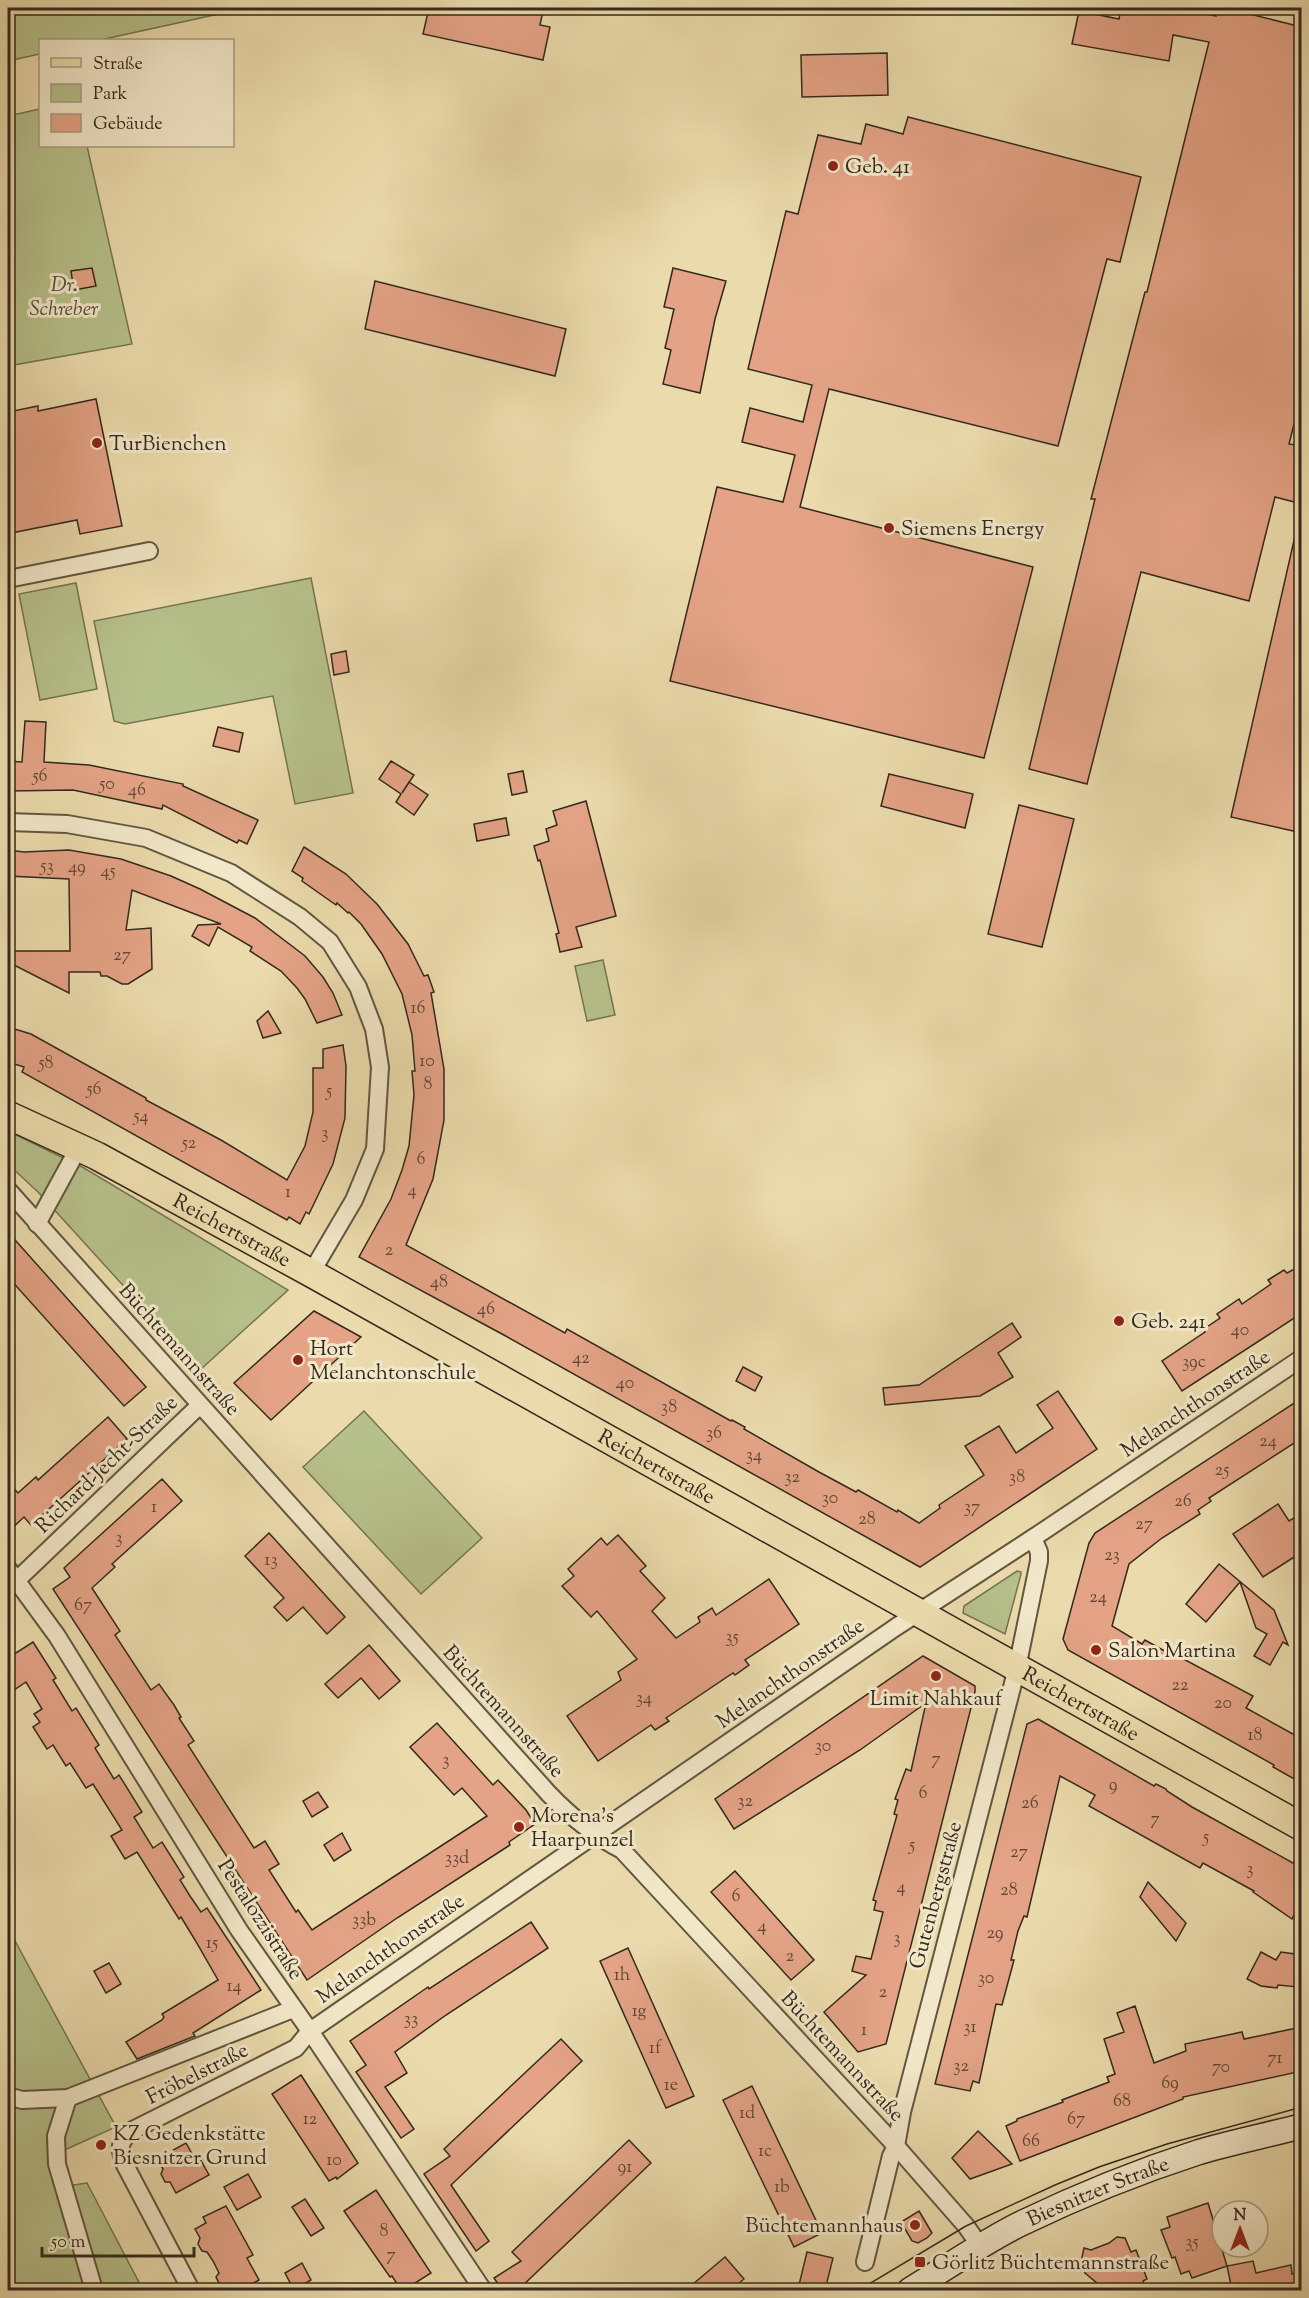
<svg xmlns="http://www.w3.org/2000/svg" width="1309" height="2298" font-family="'Sorts Mill Goudy',serif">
	<rect width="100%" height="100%" fill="#ebdbac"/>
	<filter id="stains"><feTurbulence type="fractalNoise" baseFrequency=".00333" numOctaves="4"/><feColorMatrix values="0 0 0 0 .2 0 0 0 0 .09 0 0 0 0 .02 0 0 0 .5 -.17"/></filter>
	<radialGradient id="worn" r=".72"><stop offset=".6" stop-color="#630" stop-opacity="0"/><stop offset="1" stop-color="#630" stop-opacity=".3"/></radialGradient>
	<!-- green -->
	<g fill="#b6c08a" stroke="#757454" stroke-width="1.5">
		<polygon points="8,8 208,8 223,13 100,40 40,40 40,54 8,61"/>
		<polygon points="40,109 40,146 87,146 132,344 8,366 8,116"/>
		<polygon points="311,578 353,793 295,804 273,696 125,724 114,721 94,621"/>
		<polygon points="76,583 97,689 40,700 19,594"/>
		<polygon points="603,960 615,1015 587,1021 575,966"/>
		<polygon points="8,1131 84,1168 288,1290 200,1370 39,1193 8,1164"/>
		<polygon points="364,1411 482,1538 421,1594 303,1467"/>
		<polygon points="1017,1571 1021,1572 1021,1574 1005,1634 963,1613 964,1606"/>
		<polygon points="8,1928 116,2127 51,2156 60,2187 87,2183 143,2290 8,2290"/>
	</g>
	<!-- building -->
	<g fill="#e4a386" stroke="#34291d" stroke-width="1.5">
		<polygon points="429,8 528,8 543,11 540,25 550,27 543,60 423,34"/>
		<polygon points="1121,8 1182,8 1216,16 1218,8 1225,8 1302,27 1302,393 1289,444 1302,446 1302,504 1275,497 1249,601 1141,572 1087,784 1029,769 1095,499 1091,499 1145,292 1147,292 1209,42 1173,35 1169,61 1072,44 1079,11 1119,19"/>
		<polygon points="887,53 888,95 802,97 801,55"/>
		<polygon points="908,117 1141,177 1120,262 1107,259 1058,446 829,389 800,507 1033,567 984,758 670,681 717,487 783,502 795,455 742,442 750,408 803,422 812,385 748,369 786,211 798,214 818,135 861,144 866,124 903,134"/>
		<polygon points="92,268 96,286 74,290 71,271"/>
		<polygon points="673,268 726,281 715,319 700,393 663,384 671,350 665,348 674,309 664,307"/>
		<polygon points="375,281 566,329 555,376 365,329"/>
		<polygon points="96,399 122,526 80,534 77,520 11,533 8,517 8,412 38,406 38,411"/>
		<polygon points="1295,536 1302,537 1302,833 1231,817"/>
		<polygon points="346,651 349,672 334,675 331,654"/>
		<polygon points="25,721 46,722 44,762 89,765 183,784 183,786 258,820 247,844 239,840 237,843 163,805 162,809 73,790 9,791 8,761 22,762"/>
		<polygon points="218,727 243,733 239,752 213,746"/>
		<polygon points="391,761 414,775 402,793 409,782 428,795 414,815 396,802 401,794 379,779"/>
		<polygon points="523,771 527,792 512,795 508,774"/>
		<polygon points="889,774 973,794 965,828 881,806"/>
		<polygon points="586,801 616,916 576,927 582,947 560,952 556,934 559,933 540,860 538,861 534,846 549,841 546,829 557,825 553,811"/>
		<polygon points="1019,805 1074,819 1042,947 988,934"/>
		<polygon points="506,818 509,835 477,841 474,824"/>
		<polygon points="304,847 346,874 377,904 408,944 424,976 428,975 434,992 431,993 444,1069 444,1120 433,1179 406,1245 565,1333 567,1329 731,1421 732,1420 745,1427 744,1429 819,1472 856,1492 858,1490 897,1512 898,1510 919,1523 940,1508 939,1505 984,1475 965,1446 999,1426 1016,1453 1053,1428 1037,1405 1058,1391 1097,1449 920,1567 502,1334 359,1257 391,1199 402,1170 409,1146 414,1095 412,1071 415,1071 412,1035 402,994 382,954 361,924 349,912 348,913 337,903 336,905 302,881 303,878 292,871"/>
		<polygon points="8,850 24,852 69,850 121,859 171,876 200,889 255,918 305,956 323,977 333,993 342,1015 317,1023 305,999 297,988 281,971 250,951 252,947 218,927 209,946 192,936 198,925 221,924 132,890 126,930 151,928 152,969 128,984 122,984 107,976 101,976 100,972 69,972 69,993 8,962 8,951 70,951 69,879 8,876"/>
		<polygon points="268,1011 281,1033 263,1038 257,1021"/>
		<polygon points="8,1027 31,1034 146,1098 146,1100 221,1140 287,1180 305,1146 313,1112 313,1068 323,1068 323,1049 343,1045 346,1066 345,1118 333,1164 309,1214 306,1212 300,1224 289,1217 287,1220 22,1072 24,1067 8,1062"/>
		<polygon points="8,1232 146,1387 124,1406 8,1277"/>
		<polygon points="1302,1265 1302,1313 1182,1391 1162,1361 1205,1332 1204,1329 1220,1318 1217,1314 1239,1299 1242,1304 1271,1284 1268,1280 1284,1270 1287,1273"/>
		<polygon points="314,1311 361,1337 271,1420 234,1383"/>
		<polygon points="1012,1323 1021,1337 998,1353 1013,1377 980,1396 885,1405 883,1388 919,1385"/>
		<polygon points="743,1367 762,1377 755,1391 736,1381"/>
		<polygon points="1302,1398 1302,1438 1209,1498 1211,1501 1198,1510 1200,1514 1162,1538 1129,1564 1112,1626 1142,1644 1145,1640 1177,1658 1178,1656 1253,1696 1246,1708 1302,1739 1302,1769 1296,1780 1273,1767 1274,1765 1068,1650 1063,1639 1089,1543 1095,1533"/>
		<polygon points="108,1417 127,1439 31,1525 24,1517 8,1532 8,1482 18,1493 36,1477 38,1480"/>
		<polygon points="162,1479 182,1501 112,1564 115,1567 92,1588 120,1631 115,1635 151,1690 159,1684 174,1705 181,1717 179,1718 194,1741 188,1745 254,1848 265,1841 279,1864 269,1870 296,1912 298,1910 312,1930 487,1816 462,1788 454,1795 410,1747 437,1723 493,1785 498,1780 526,1810 535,1824 509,1842 510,1845 397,1918 307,1980 53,1589 70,1577 64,1568"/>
		<polygon points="1278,1504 1289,1521 1302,1513 1302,1552 1263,1577 1233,1534"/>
		<polygon points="269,1533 345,1617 327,1634 303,1607 287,1621 274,1607 284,1598 245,1556"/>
		<polygon points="618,1535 646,1566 640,1571 665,1598 652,1611 676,1638 700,1622 698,1617 712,1608 716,1615 769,1579 799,1624 745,1660 749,1665 735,1675 733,1673 666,1718 669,1721 655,1730 651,1725 598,1761 567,1716 621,1680 618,1672 637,1659 597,1611 591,1617 562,1586 574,1576 568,1569 601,1538 607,1545"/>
		<polygon points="1219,1564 1274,1610 1288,1645 1283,1642 1270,1665 1254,1656 1267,1634 1256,1628 1240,1582 1206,1622 1186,1604"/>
		<polygon points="33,1642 56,1678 53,1680 72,1711 76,1708 99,1745 95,1748 114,1779 119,1775 142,1812 134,1817 153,1848 162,1842 184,1877 180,1880 190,1896 201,1912 207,1908 261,1990 193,2033 195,2036 137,2059 126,2042 162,2020 164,2017 162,2014 218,1980 195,1940 181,1917 179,1919 137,1852 125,1859 111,1836 122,1830 93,1784 86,1788 70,1763 66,1766 53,1745 47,1749 33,1727 40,1722 34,1714 42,1709 26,1682 8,1694 8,1658"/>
		<polygon points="369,1645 400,1681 379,1699 361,1678 338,1698 325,1684"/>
		<polygon points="923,1656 975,1686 975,1692 886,2044 858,2052 824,2012 866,1975 852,1971 856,1956 871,1959 883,1912 874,1910 876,1901 873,1900 897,1815 894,1814 898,1800 895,1799 906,1769 911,1771 926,1703 860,1750 734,1829 715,1799"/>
		<polygon points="1038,1719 1154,1786 1156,1784 1166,1789 1167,1791 1192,1807 1302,1868 1302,1917 1295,1913 1292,1919 1253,1892 1254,1891 1203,1863 1200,1868 1089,1806 1095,1795 1060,1776 1027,1917 1024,1916 1018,1931 1011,1960 1014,1960 1002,2005 996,2004 979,2083 973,2081 970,2091 935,2084 1027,1724"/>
		<polygon points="318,1792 328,1807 312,1817 303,1801"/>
		<polygon points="342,1833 351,1850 334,1861 324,1845"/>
		<polygon points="735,1871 814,1960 791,1980 711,1892"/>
		<polygon points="1148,1882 1186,1923 1176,1941 1140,1897"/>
		<polygon points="531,1922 548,1948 446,2015 395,2052 407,2073 385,2087 414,2129 401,2138 356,2072 366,2065 350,2041 428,1987 429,1989"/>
		<polygon points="628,1948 694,2096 666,2108 600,1961"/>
		<polygon points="1261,1952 1276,1960 1281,1952 1302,1955 1298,1987 1278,1985 1277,1988 1261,1986 1247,1979"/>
		<polygon points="109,1963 121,1984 106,1993 94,1971"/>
		<polygon points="1135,2006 1154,2063 1186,2051 1185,2044 1242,2032 1244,2039 1302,2027 1302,2071 1183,2097 1183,2099 1020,2161 1006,2126 1017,2121 1017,2119 1063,2102 1062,2100 1109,2082 1107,2077 1115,2074 1104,2039 1124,2032 1117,2013"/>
		<polygon points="561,2039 582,2061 451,2185 489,2241 476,2251 424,2174 450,2156 444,2149"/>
		<polygon points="301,2075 358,2163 337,2179 336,2177 329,2181 272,2094"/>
		<polygon points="752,2086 822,2233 794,2247 723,2100"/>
		<polygon points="978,2131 1012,2164 970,2179 952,2158"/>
		<polygon points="629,2140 651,2163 518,2290 502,2290 494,2278 521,2261 512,2252"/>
		<polygon points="186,2143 195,2159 199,2157 209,2175 176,2193 170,2182 165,2182 161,2174 163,2169 157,2159"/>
		<polygon points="248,2174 261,2197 237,2210 224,2187"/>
		<polygon points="376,2190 431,2273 404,2290 401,2290 392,2276 390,2277 344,2211"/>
		<polygon points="305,2199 324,2228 311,2236 292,2207"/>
		<polygon points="1208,2203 1227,2266 1192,2278 1189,2271 1181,2274 1175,2257 1172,2258 1161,2230 1170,2227 1167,2217"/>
		<polygon points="226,2206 253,2255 247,2258 259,2280 250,2285 253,2290 228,2290 225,2286 220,2285 216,2277 219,2273 213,2261 207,2252 202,2251 198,2244 200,2238 195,2229 206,2223 203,2217"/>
		<polygon points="919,2211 932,2233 927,2238 918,2243 912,2241 901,2222"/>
		<polygon points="1117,2237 1125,2238 1131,2252 1136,2250 1147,2279 1143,2281 1145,2286 1134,2290 1101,2290 1098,2284 1085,2273 1081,2262 1084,2248 1091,2250 1109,2243"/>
		<polygon points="807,2252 833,2258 825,2290 799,2285"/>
		<polygon points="725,2257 744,2279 731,2290 686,2290"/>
		<polygon points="1253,2261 1256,2273 1291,2265 1292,2274 1302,2271 1302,2290 1240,2290 1238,2283 1231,2285 1227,2266"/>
		<polygon points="302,2263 311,2280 294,2290 285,2273"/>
	</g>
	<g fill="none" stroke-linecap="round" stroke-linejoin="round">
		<defs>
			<g id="street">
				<polyline points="8,579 149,551"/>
				<polyline points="8,822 67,824 146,838 231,873 300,917 330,942 358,987 374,1029 380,1067 375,1149 354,1200 311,1273"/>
				<path d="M8,1190l541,604c22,23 44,41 73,56l274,296 70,80 14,20"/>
				<polyline points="37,1224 79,1147"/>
				<polyline points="8,1569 57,1636 239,1930 310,2031 483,2290"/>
				<polyline points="17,1580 200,1405"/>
				<polyline points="8,2096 22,2100 68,2098 293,2009"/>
				<polyline points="68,2098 56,2136 57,2164 94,2290"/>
				<polyline points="865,2262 891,2156 896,2146 902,2112 1017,1668 1039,1561 1039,1552 1033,1538"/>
				<path d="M191,2290l-66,-125c-7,-17 -6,-24 8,-35l163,-82 14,-17 586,-404 137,-89 269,-180"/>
			</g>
			<g id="secondary">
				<path id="s1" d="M910,2290c36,-22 72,-47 110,-66 56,-27 120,-53 179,-72 34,-10 69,-17 103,-26"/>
			</g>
			<g id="primary">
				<path id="s2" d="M8,1115l89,41 214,117 991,554"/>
			</g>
		</defs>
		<!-- street casing -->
		<use href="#street" stroke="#625641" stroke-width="20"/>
		<!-- secondary casing -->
		<use href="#secondary" stroke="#34291d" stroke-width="27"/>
		<!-- primary casing -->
		<use href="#primary" stroke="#34291d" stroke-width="30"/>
		<!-- street -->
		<use href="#street" stroke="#f2e8c9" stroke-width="16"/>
		<!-- secondary -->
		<use href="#secondary" stroke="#f2e8c9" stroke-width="24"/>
		<!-- primary -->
		<use href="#primary" stroke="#ebdbac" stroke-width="27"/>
		<!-- tram -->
		<polyline stroke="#34291d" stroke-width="1.5" points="859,2290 966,2226 1055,2185 1099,2167 1167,2144 1302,2107"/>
	</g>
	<!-- markers -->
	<g fill="#8f2418" stroke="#f2e8c9" stroke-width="2">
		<circle cx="833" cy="166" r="6"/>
		<circle cx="97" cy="443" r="6"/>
		<circle cx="889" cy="528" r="6"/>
		<circle cx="1119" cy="1321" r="6"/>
		<circle cx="298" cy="1360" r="6"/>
		<circle cx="1096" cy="1650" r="6"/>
		<circle cx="936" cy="1676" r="6"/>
		<circle cx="519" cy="1827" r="6"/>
		<circle cx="101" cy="2145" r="6"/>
		<circle cx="915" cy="2225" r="6"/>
		<rect x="914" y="2256" width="12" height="12" rx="3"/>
	</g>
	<g text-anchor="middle" stroke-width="6" stroke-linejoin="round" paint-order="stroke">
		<!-- number labels -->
		<g font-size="18" fill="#604837">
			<text x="40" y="781">56</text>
			<text x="107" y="789">50</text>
			<text x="137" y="795">46</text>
			<text x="47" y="871">53</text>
			<text x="77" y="872">49</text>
			<text x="108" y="876">45</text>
			<text x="122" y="960">27</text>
			<text x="418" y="1013">16</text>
			<text x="427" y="1066">10</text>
			<text x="46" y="1068">58</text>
			<text x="428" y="1089">8</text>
			<text x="94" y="1094">56</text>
			<text x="329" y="1096">5</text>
			<text x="141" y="1121">54</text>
			<text x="325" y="1138">3</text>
			<text x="189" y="1148">52</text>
			<text x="421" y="1164">6</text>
			<text x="412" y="1195">4</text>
			<text x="288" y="1197">1</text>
			<text x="389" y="1255">2</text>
			<text x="439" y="1287">48</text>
			<text x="486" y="1314">46</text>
			<text x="1240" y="1335">40</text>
			<text x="581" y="1363">42</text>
			<text x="1194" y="1367">39c</text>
			<text x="625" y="1388">40</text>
			<text x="669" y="1412">38</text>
			<text x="714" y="1438">36</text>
			<text x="1268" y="1446">24</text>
			<text x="754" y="1460">34</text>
			<text x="1222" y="1475">25</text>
			<text x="792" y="1482">32</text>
			<text x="1017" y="1482">38</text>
			<text x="830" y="1503">30</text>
			<text x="1183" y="1506">26</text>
			<text x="154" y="1512">1</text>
			<text x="972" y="1512">37</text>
			<text x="867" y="1524">28</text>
			<text x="1144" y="1529">27</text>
			<text x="119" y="1543">3</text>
			<text x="1112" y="1560">23</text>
			<text x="271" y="1565">13</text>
			<text x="1098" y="1602">24</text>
			<text x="83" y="1610">67</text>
			<text x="732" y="1642">35</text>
			<text x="1180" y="1690">22</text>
			<text x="644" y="1703">34</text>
			<text x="1223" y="1708">20</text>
			<text x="1255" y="1740">18</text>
			<text x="823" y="1751">30</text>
			<text x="936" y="1764">7</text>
			<text x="446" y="1765">3</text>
			<text x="1113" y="1790">9</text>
			<text x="923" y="1798">6</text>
			<text x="745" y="1806">32</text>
			<text x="1030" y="1808">26</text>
			<text x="1155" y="1824">7</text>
			<text x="1206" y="1842">5</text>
			<text x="912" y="1850">5</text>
			<text x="1019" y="1857">27</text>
			<text x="457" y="1863">33d</text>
			<text x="1250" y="1874">3</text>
			<text x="901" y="1892">4</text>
			<text x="1009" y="1895">28</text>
			<text x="736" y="1901">6</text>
			<text x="364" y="1925">33b</text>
			<text x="762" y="1931">4</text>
			<text x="995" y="1938">29</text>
			<text x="897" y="1943">3</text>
			<text x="212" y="1948">15</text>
			<text x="790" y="1961">2</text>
			<text x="622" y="1980">1h</text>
			<text x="986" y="1983">30</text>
			<text x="234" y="1991">14</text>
			<text x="883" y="1997">2</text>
			<text x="639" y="2016">1g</text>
			<text x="411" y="2024">33</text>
			<text x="970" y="2032">31</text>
			<text x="864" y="2035">1</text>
			<text x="655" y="2053">1f</text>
			<text x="1275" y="2063">71</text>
			<text x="961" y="2071">32</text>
			<text x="1221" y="2072">70</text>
			<text x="1170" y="2088">69</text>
			<text x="671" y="2090">1e</text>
			<text x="1122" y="2106">68</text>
			<text x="747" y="2118">1d</text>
			<text x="310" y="2124">12</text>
			<text x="1076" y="2124">67</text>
			<text x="1031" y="2146">66</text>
			<text x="765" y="2156">1c</text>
			<text x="334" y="2165">10</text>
			<text x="625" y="2172">91</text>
			<text x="782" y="2192">1b</text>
			<text x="384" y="2236">8</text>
			<text x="1192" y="2247">35</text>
			<text x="391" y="2260">7</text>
		</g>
		<!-- poi labels -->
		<g font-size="21" fill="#34291d" stroke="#f2e8c9" text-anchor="start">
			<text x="845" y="173">Geb. 41</text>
			<text x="109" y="450">TurBienchen</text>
			<text x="901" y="535">Siemens Energy</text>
			<text x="1131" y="1328">Geb. 241</text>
			<text x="310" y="1355">Hort<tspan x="310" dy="24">Melanchtonschule</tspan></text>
			<text x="1108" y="1657">Salon Martina</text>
			<text x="936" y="1705" text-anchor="middle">Limit Nahkauf</text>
			<text x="531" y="1822">Morena's<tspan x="531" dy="24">Haarpunzel</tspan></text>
			<text x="113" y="2140">KZ Gedenkstätte<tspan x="113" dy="24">Biesnitzer Grund</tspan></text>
			<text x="903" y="2232" text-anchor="end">Büchtemannhaus</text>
			<text x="932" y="2269">Görlitz Büchtemannstraße</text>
		</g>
		<!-- park labels -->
		<g font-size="21" font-style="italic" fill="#544f38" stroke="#f2e8c9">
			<text x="64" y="291">Dr.<tspan x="64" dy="24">Schreber</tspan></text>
		</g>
		<!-- street labels -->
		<g font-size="21" fill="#34291d" stroke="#f2e8c9">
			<text dy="7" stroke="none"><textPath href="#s2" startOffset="252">Reichertstraße</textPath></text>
			<text transform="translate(180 1349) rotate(48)" y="7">Büchtemannstraße</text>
			<text transform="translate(1195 1403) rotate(-34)" y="7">Melanchthonstraße</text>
			<text transform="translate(106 1464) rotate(-44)" y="7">Richard-Jecht-Straße</text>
			<text dy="7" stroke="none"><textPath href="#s2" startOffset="738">Reichertstraße</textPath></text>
			<text transform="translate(790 1673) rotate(-35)" y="7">Melanchthonstraße</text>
			<text dy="7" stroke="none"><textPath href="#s2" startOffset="1224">Reichertstraße</textPath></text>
			<text transform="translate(504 1711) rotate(48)" y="7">Büchtemannstraße</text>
			<text transform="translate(935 1895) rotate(-75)" y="7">Gutenbergstraße</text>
			<text transform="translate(261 1919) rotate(57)" y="7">Pestalozzistraße</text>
			<text transform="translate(390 1948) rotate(-35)" y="7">Melanchthonstraße</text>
			<text transform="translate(843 2056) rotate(47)" y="7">Büchtemannstraße</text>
			<text transform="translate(197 2073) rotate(-27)" y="7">Fröbelstraße</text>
			<text dy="7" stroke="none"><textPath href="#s1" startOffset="213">Biesnitzer Straße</textPath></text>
		</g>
	</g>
	<!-- margin -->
	<rect width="1309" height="2298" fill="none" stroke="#ebdbac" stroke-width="30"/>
	<rect x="9" y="9" width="1291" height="2280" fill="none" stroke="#34291d" stroke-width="3"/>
	<rect x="15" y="15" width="1279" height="2268" fill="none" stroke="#34291d" stroke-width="1.5"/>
	<!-- legend -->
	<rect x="39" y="39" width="195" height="108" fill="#f2e8c9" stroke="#a69c84" stroke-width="1.5"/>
	<rect x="51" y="58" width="30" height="9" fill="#ebdbac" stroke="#a69c84" stroke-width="1.5"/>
	<text x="93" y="69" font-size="18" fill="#34291d">Straße</text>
	<rect x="51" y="84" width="30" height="18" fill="#b6c08a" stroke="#a69c84" stroke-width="1.5"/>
	<text x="93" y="99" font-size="18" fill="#34291d">Park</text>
	<rect x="51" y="114" width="30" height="18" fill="#e4a386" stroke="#a69c84" stroke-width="1.5"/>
	<text x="93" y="129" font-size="18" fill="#34291d">Gebäude</text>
	<!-- north arrow -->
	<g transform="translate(1240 2229)"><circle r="28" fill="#f2e8c9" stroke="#a69c84" stroke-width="1.5"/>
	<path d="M0-4.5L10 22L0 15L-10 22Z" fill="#8f2418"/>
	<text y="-9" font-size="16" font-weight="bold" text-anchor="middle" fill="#34291d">N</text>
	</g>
	<!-- scale -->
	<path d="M42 2247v9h152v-9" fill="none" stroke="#34291d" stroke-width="3"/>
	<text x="51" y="2247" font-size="18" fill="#34291d" stroke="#f2e8c9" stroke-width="4.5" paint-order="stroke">50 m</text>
	<rect width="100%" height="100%" filter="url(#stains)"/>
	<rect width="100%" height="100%" fill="url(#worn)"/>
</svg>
